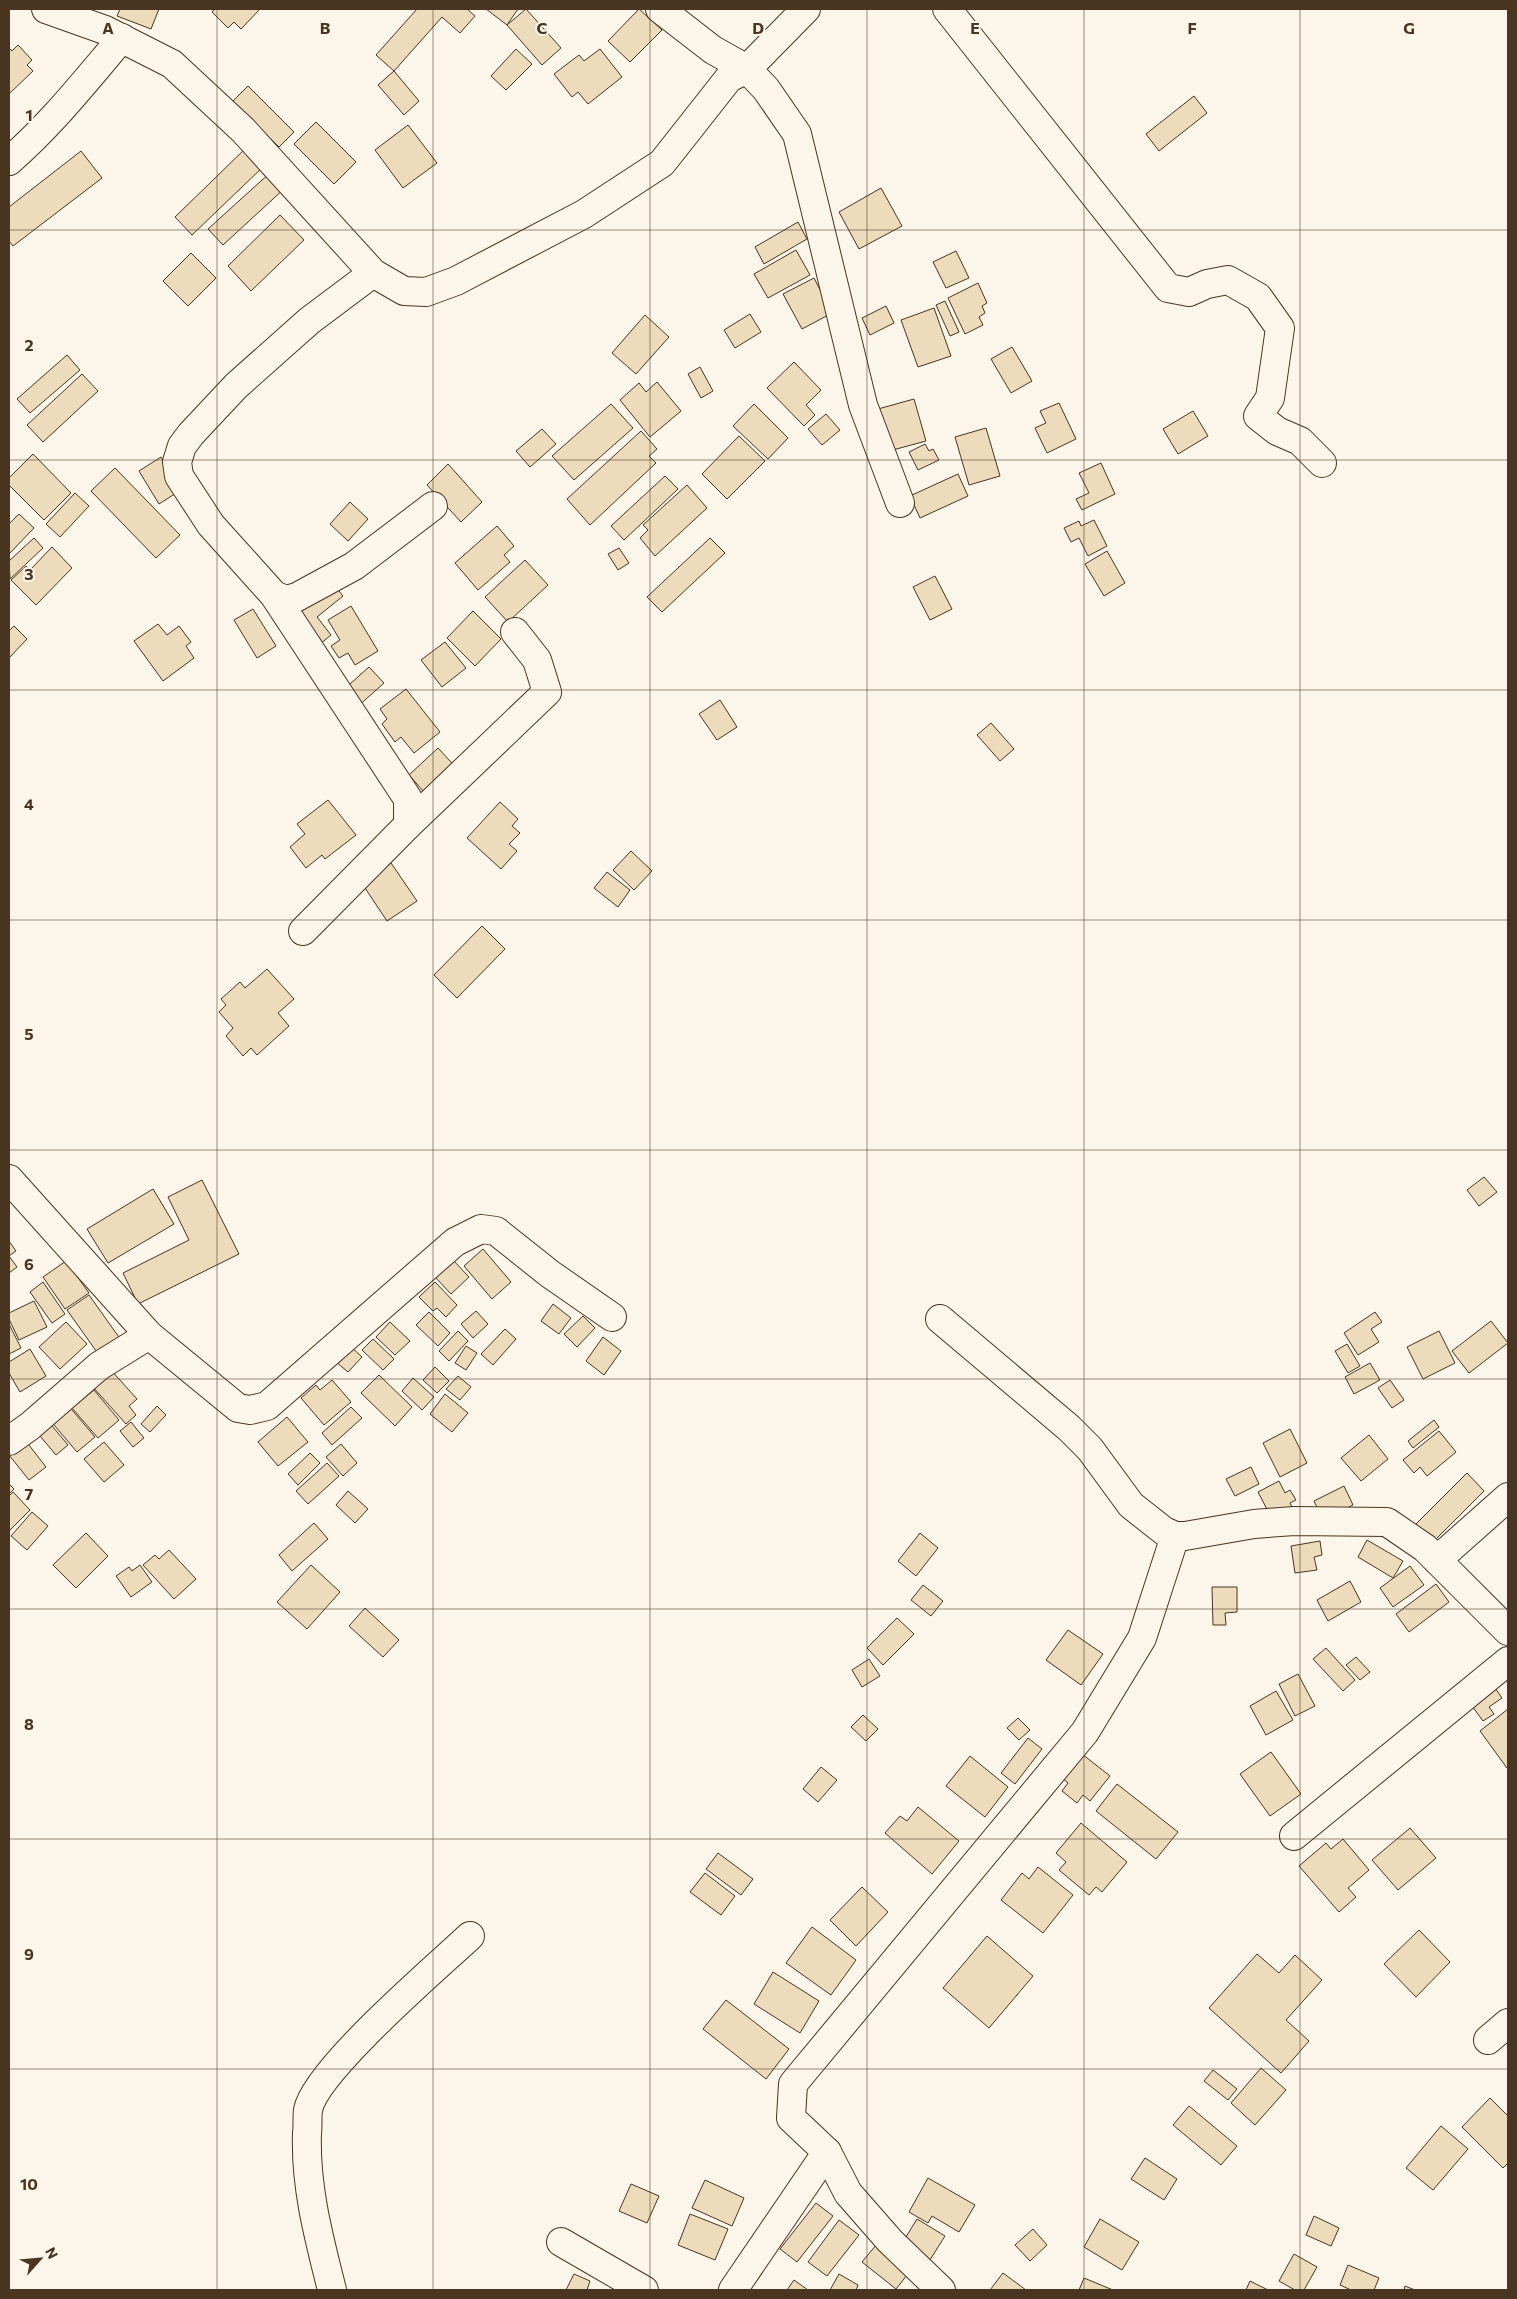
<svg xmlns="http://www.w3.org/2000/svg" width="1517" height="2299" font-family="Commissioner,sans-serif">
	<rect width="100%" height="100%" fill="#fbf6e9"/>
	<!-- building -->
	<g fill="#ecdcbc" stroke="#4a3520">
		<polygon points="120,9 159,9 151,29 117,16"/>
		<polygon points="215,9 260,9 241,29 234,22 228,28 212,12"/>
		<polygon points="417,9 467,9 475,16 460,33 442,17 394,71 376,55"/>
		<polygon points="486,9 518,9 507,25"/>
		<polygon points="526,9 561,48 542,65 507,25"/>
		<polygon points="639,9 662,30 630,62 608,41"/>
		<polygon points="18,45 32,60 27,65 33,71 9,94 9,48 12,51"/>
		<polygon points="516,49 532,64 506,90 491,76"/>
		<polygon points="600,49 622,77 588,104 578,92 572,97 554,74 579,55 584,61"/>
		<polygon points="394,71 419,101 404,115 378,85"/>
		<polygon points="248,86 294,132 279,147 233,101"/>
		<polygon points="1194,96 1207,113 1159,151 1146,134"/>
		<polygon points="316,122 356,162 334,184 294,144"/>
		<polygon points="408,125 437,163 403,188 375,150"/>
		<polygon points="248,146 266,164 192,235 175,217"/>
		<polygon points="81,151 102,178 13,246 9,241 9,207"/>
		<polygon points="272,171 286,187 223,245 208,229"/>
		<polygon points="881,188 902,226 859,249 839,212"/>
		<polygon points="280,215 304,240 251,291 228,266"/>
		<polygon points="798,222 807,239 764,264 755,247"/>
		<polygon points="796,250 810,275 768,298 754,274"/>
		<polygon points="956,251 969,278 946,288 933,262"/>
		<polygon points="191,253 216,278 188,306 163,281"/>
		<polygon points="814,278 832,313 802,329 783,294"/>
		<polygon points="978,283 987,303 982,306 985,313 979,317 983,325 965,334 948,298"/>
		<polygon points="945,301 959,332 950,336 936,305"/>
		<polygon points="886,306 894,323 870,335 862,318"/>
		<polygon points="934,308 951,356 918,367 901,320"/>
		<polygon points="750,314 761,332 735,348 724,330"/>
		<polygon points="645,315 669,337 636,374 612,353"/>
		<polygon points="1012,347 1032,381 1011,393 991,359"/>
		<polygon points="67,355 80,370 30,413 17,399"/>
		<polygon points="794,362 821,390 806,405 815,415 804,426 767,388"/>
		<polygon points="700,367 713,391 701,398 688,374"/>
		<polygon points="82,374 98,391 43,442 27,425"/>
		<polygon points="657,382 681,411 650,437 620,400 639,383 646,392"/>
		<polygon points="914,399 926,441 889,451 878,409"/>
		<polygon points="1059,403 1076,439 1047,453 1035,428 1046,423 1040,411"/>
		<polygon points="611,404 633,428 574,480 552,456"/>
		<polygon points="754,404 788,438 768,459 733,426"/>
		<polygon points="1193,411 1208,436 1178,454 1163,429"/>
		<polygon points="826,414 840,430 822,445 808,429"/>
		<polygon points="986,428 1000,476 969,485 955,437"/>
		<polygon points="542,429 556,444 530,467 516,451"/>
		<polygon points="641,431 657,449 649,456 656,463 590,525 567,499"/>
		<polygon points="739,436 765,461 727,499 702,474"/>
		<polygon points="925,444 929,451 933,449 939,460 918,470 909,452"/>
		<polygon points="33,454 71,493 44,520 9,485 9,478"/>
		<polygon points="161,457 181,490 159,504 139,471"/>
		<polygon points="1101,463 1115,494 1082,510 1076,499 1089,493 1079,473"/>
		<polygon points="448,464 482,502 461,522 427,485"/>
		<polygon points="115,468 180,535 156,558 91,491"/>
		<polygon points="958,474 968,496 920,518 910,496"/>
		<polygon points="665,476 678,489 624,540 611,526"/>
		<polygon points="687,485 707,508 655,556 640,538 648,530 643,525"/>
		<polygon points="75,493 89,506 60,537 46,524"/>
		<polygon points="350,502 368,519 348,541 330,524"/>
		<polygon points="19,514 34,528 9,554 9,524"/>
		<polygon points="1094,520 1107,546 1088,556 1079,538 1071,542 1064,528 1079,521 1081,526"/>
		<polygon points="497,526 514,546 504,555 510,562 478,590 455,563"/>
		<polygon points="34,538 43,548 10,579 9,561"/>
		<polygon points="710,538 725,553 662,612 647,597"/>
		<polygon points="52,547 72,568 36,605 11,580 26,566 30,570"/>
		<polygon points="619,548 629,563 618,570 608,554"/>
		<polygon points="1107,551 1125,583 1104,596 1085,564"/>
		<polygon points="525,560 548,585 508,622 485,597"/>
		<polygon points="935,576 952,609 930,620 913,587"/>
		<polygon points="331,581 343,596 317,617 331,635 319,645 292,612"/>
		<polygon points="351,606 378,651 355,665 348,653 339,658 331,646 340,640 328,620"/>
		<polygon points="253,609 276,646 257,658 234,620"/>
		<polygon points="473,611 501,639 475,666 447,638"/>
		<polygon points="158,624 167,635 179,626 191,642 186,646 194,658 163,681 134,641"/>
		<polygon points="14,626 27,639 9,658 9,631"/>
		<polygon points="445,642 466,668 442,687 421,660"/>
		<polygon points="369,667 384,683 356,708 341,692"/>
		<polygon points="406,689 440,732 414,753 401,737 395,742 382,724 387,719 380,709"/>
		<polygon points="720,700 737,727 717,740 699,714"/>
		<polygon points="991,723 1014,749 1000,761 977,735"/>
		<polygon points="438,748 462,774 432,801 409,775"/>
		<polygon points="328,800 356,835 325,859 322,855 306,868 290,847 305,834 297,824"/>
		<polygon points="500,802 518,819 512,826 520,833 509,844 517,851 501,869 467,838"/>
		<polygon points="631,851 652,871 634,890 613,870"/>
		<polygon points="391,863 417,901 387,921 361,882"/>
		<polygon points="607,872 630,890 618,907 594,888"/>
		<polygon points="482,926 505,949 457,998 434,975"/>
		<polygon points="267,969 294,999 278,1013 289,1026 257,1055 251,1048 243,1056 226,1036 233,1028 219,1012 226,1005 221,999 240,982 245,988"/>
		<polygon points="1484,1177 1497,1192 1479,1206 1467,1190"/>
		<polygon points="202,1180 239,1254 138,1304 123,1273 189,1240 168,1197"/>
		<polygon points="153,1189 174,1224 108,1263 87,1229"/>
		<polygon points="9,1241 16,1251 9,1256 17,1267 9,1273"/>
		<polygon points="483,1249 511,1282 492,1299 464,1266"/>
		<polygon points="453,1260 469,1277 451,1294 435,1277"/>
		<polygon points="66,1261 89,1293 65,1309 43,1277"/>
		<polygon points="43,1282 65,1314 52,1323 30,1292"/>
		<polygon points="435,1282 457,1305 446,1317 437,1308 433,1311 419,1297"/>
		<polygon points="89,1295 121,1340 99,1355 67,1310"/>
		<polygon points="34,1301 47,1327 19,1340 9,1319 9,1313"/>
		<polygon points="553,1304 571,1318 559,1334 541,1321"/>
		<polygon points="476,1311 488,1324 473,1338 461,1324"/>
		<polygon points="429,1312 450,1333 438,1346 416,1325"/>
		<polygon points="1375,1312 1382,1322 1371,1329 1379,1342 1358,1355 1344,1333"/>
		<polygon points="583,1316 595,1328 577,1347 564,1334"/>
		<polygon points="1491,1321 1508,1343 1469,1373 1452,1351"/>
		<polygon points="66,1322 87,1344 60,1369 39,1347"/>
		<polygon points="390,1322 410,1341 395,1355 376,1337"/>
		<polygon points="9,1324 21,1348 9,1354"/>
		<polygon points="505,1329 516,1339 493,1365 481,1354"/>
		<polygon points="458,1331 468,1341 449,1361 439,1351"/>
		<polygon points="1439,1331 1455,1363 1423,1379 1407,1347"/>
		<polygon points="603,1337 621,1351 604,1375 586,1361"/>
		<polygon points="373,1339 394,1359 383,1370 362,1350"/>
		<polygon points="1347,1344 1360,1366 1348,1373 1335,1351"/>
		<polygon points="350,1346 362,1357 348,1372 336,1362"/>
		<polygon points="466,1346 477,1353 466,1370 455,1363"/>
		<polygon points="30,1349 46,1376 20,1392 9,1373 9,1362"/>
		<polygon points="1370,1363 1380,1380 1354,1394 1345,1377"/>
		<polygon points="435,1367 449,1381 437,1393 423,1380"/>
		<polygon points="110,1369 137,1399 129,1406 136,1415 126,1424 92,1386"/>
		<polygon points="379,1375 412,1407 395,1426 361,1393"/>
		<polygon points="458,1376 471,1387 460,1400 446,1389"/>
		<polygon points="413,1378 434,1397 422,1410 402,1391"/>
		<polygon points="332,1380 351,1402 324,1425 301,1398 316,1385 320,1390"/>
		<polygon points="1390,1380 1404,1400 1392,1408 1378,1388"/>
		<polygon points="94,1390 119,1420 98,1438 72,1408"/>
		<polygon points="445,1394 468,1413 452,1432 430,1414"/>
		<polygon points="67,1404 95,1437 77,1452 49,1419"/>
		<polygon points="157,1406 166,1415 150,1432 141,1424"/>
		<polygon points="351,1407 362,1418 332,1445 322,1433"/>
		<polygon points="287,1417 308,1442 278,1466 258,1442"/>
		<polygon points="47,1420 68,1445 56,1455 35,1430"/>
		<polygon points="1434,1420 1439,1427 1413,1448 1408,1441"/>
		<polygon points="131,1422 144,1438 133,1447 120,1431"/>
		<polygon points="1290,1429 1307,1463 1280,1477 1263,1443"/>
		<polygon points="1439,1431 1456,1452 1427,1476 1420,1467 1414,1473 1403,1460"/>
		<polygon points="1369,1435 1388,1459 1361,1481 1341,1458"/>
		<polygon points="25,1440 46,1467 29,1480 9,1455"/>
		<polygon points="104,1442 124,1465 104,1482 84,1459"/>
		<polygon points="341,1444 357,1463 343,1476 326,1457"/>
		<polygon points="310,1453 320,1463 298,1485 288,1474"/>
		<polygon points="327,1463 339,1476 308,1504 296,1491"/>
		<polygon points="1251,1467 1259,1484 1235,1496 1226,1479"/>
		<polygon points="1467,1473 1484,1491 1433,1542 1416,1524"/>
		<polygon points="1279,1481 1285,1493 1290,1490 1296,1500 1290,1503 1292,1507 1271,1517 1258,1492"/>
		<polygon points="9,1484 14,1489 9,1494"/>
		<polygon points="1344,1486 1353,1505 1323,1520 1314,1501"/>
		<polygon points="348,1491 368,1509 355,1523 336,1505"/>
		<polygon points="13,1492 30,1510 9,1531 9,1496"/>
		<polygon points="32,1512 48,1526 27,1550 11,1536"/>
		<polygon points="314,1523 328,1539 292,1571 279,1555"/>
		<polygon points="86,1533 108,1556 76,1588 53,1565"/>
		<polygon points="920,1533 938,1548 916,1576 898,1561"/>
		<polygon points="1367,1540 1403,1561 1393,1578 1358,1557"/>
		<polygon points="1320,1541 1322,1555 1314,1557 1317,1570 1295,1573 1291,1546"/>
		<polygon points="169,1550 196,1579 174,1599 143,1565 155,1555 159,1559"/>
		<polygon points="140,1565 152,1582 131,1597 116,1576 129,1567 132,1571"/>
		<polygon points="311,1565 340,1592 307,1629 277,1602"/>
		<polygon points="1410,1566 1424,1585 1393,1607 1380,1588"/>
		<polygon points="1350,1581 1361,1602 1328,1621 1317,1600"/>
		<polygon points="1436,1584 1449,1602 1409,1632 1396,1614"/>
		<polygon points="923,1585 943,1601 931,1616 911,1600"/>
		<polygon points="1212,1587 1237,1587 1237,1612 1225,1613 1226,1625 1213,1625"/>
		<polygon points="365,1608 399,1640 383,1657 349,1626"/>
		<polygon points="897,1618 914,1634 883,1665 867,1648"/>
		<polygon points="1068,1630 1103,1654 1081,1685 1046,1660"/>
		<polygon points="1326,1648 1355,1680 1343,1691 1313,1659"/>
		<polygon points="1356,1657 1370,1672 1360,1680 1346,1665"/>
		<polygon points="869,1659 880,1676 862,1687 852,1670"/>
		<polygon points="1298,1674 1315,1706 1295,1716 1279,1684"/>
		<polygon points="1491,1682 1502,1698 1489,1707 1494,1714 1483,1721 1467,1699"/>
		<polygon points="1276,1691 1293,1720 1266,1735 1250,1706"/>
		<polygon points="1508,1709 1508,1767 1507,1768 1480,1731"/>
		<polygon points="863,1715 878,1729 866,1741 851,1727"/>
		<polygon points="1018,1718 1030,1730 1019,1740 1007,1728"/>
		<polygon points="1028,1738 1042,1749 1015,1784 1001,1773"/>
		<polygon points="1271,1752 1301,1794 1270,1816 1240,1774"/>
		<polygon points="1082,1754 1110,1776 1090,1801 1083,1795 1077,1803 1062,1791 1068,1783 1062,1778"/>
		<polygon points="970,1756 1008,1787 985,1817 946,1786"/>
		<polygon points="821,1767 837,1780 818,1802 803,1789"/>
		<polygon points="1117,1784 1178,1832 1156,1859 1096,1811"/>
		<polygon points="918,1807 959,1841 932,1874 885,1833 900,1816 907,1821"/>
		<polygon points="1081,1823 1127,1862 1102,1892 1096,1887 1089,1895 1059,1870 1066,1862 1056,1853"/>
		<polygon points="1410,1828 1436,1858 1398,1890 1372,1860"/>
		<polygon points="1343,1839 1369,1870 1348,1888 1356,1897 1339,1912 1299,1866 1326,1843 1331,1849"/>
		<polygon points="718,1853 753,1879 741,1895 706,1869"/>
		<polygon points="1038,1867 1073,1895 1043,1933 1001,1900 1022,1873 1029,1879"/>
		<polygon points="705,1873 735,1896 721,1915 690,1892"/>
		<polygon points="862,1887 888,1912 856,1946 830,1920"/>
		<polygon points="812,1927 856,1960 831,1995 786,1963"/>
		<polygon points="1419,1930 1450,1962 1416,1997 1384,1964"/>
		<polygon points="987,1936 1033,1976 989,2028 943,1988"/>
		<polygon points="1257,1954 1279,1973 1295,1955 1322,1980 1286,2020 1309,2041 1281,2073 1209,2008"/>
		<polygon points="773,1972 819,2001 800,2033 754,2004"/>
		<polygon points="726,2000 789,2049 766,2079 703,2029"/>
		<polygon points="1261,2068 1286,2090 1255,2125 1231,2103"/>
		<polygon points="1213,2070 1237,2089 1228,2100 1204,2081"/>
		<polygon points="1490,2098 1508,2116 1508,2163 1503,2168 1462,2127"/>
		<polygon points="1189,2106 1237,2146 1221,2165 1173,2125"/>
		<polygon points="1441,2126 1468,2149 1433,2190 1406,2168"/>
		<polygon points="1145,2158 1177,2179 1164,2200 1131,2179"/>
		<polygon points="928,2178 975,2205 959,2232 932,2216 928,2223 909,2212"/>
		<polygon points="705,2180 744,2198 732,2226 692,2208"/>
		<polygon points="631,2184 659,2196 647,2223 619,2211"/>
		<polygon points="816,2203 833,2216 797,2262 780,2249"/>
		<polygon points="690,2214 728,2229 715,2260 678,2245"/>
		<polygon points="1314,2216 1339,2228 1331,2246 1306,2235"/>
		<polygon points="917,2219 945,2236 928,2263 901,2245"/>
		<polygon points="1100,2219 1139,2242 1122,2270 1084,2247"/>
		<polygon points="839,2220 859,2235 827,2276 808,2262"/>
		<polygon points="1033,2229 1047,2245 1030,2261 1015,2245"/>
		<polygon points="877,2244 911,2270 896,2289 862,2262"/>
		<polygon points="1294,2254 1317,2267 1304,2290 1295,2290 1279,2281"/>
		<polygon points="1348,2265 1379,2278 1374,2290 1351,2290 1340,2285"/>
		<polygon points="1003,2273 1026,2290 990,2290"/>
		<polygon points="574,2274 590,2281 587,2290 566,2290"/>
		<polygon points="839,2274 858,2285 856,2290 830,2290"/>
		<polygon points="1084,2278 1113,2290 1079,2290"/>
		<polygon points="794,2280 808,2290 787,2290"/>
		<polygon points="1250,2281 1268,2290 1246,2290"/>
		<polygon points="1405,2286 1415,2290 1404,2290"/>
	</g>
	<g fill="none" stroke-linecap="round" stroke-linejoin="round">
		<defs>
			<g id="minor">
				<polyline points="46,9 105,30 172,64 243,130 373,273 404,291 426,292 456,281 584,214 662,163 729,78 747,69 806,9"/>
				<polyline points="660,9 713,50 747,69 766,89 797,134 863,405 900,503"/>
				<polyline points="947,9 1168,288 1189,292 1207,284 1228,280 1258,297 1280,328 1270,398 1258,416 1277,431 1300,441 1322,463"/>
				<path d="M9,161c42,-36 77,-81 113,-123"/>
				<polyline points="373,273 309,321 236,386 191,434 182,446 177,462 179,476 211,525 274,595 286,600 297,597 354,566 433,506"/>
				<polyline points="274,595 408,799 408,825 303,931"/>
				<polyline points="408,825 547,692 537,660 515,632"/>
				<polyline points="9,1179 149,1335 238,1408 250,1410 267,1406 455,1242 481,1229 496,1231 550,1274 612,1317"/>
				<polyline points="940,1319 1069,1428 1090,1449 1131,1505 1164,1531 1175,1536 1185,1536 1254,1524 1294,1521 1387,1522 1425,1548 1508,1631"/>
				<polyline points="9,1441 30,1426 99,1366 149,1335"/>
				<polyline points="1437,1560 1508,1497"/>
				<polyline points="1294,1836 1508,1661"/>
				<polyline points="1488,2040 1508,2023"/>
				<polyline points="561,2242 644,2290"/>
				<path d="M332,2290c-13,-52 -27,-103 -25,-157 1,-7 0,-15 1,-23 7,-39 129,-143 162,-174"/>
				<polyline points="733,2290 827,2152"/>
				<polyline points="941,2290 890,2241 848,2193 827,2152 791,2118 793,2084 1085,1732 1142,1638 1175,1536"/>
			</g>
		</defs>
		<!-- minor casing -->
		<use href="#minor" stroke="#4a3520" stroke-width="30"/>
		<!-- minor -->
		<use href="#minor" stroke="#fbf6e9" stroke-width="28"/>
	</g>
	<!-- grid -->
	<path fill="none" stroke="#4a3520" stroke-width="1" stroke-opacity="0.55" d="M217,9v2281M433,9v2281M650,9v2281M867,9v2281M1084,9v2281M1300,9v2281M9,230h1499M9,460h1499M9,690h1499M9,920h1499M9,1150h1499M9,1379h1499M9,1609h1499M9,1839h1499M9,2069h1499"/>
	<g font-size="16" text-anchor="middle" font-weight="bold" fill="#4a3520" stroke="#fbf6e9" stroke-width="4" stroke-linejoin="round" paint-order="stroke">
		<text x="108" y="34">A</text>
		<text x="325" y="34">B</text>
		<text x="542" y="34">C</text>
		<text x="758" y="34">D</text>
		<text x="975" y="34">E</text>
		<text x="1192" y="34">F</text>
		<text x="1409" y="34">G</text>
		<text x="29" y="121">1</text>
		<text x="29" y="351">2</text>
		<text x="29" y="580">3</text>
		<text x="29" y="810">4</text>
		<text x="29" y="1040">5</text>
		<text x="29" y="1270">6</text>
		<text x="29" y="1500">7</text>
		<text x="29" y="1730">8</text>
		<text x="29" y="1960">9</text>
		<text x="29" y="2190">10</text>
	</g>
	<!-- border -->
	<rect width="1517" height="2299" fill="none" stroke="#4a3520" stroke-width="20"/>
	<!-- north arrow -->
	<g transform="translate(40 2259) rotate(63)" stroke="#fbf6e9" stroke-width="4" paint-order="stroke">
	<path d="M0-4L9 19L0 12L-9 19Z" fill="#4a3520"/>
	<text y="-8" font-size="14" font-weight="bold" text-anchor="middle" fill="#4a3520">N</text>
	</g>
</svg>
